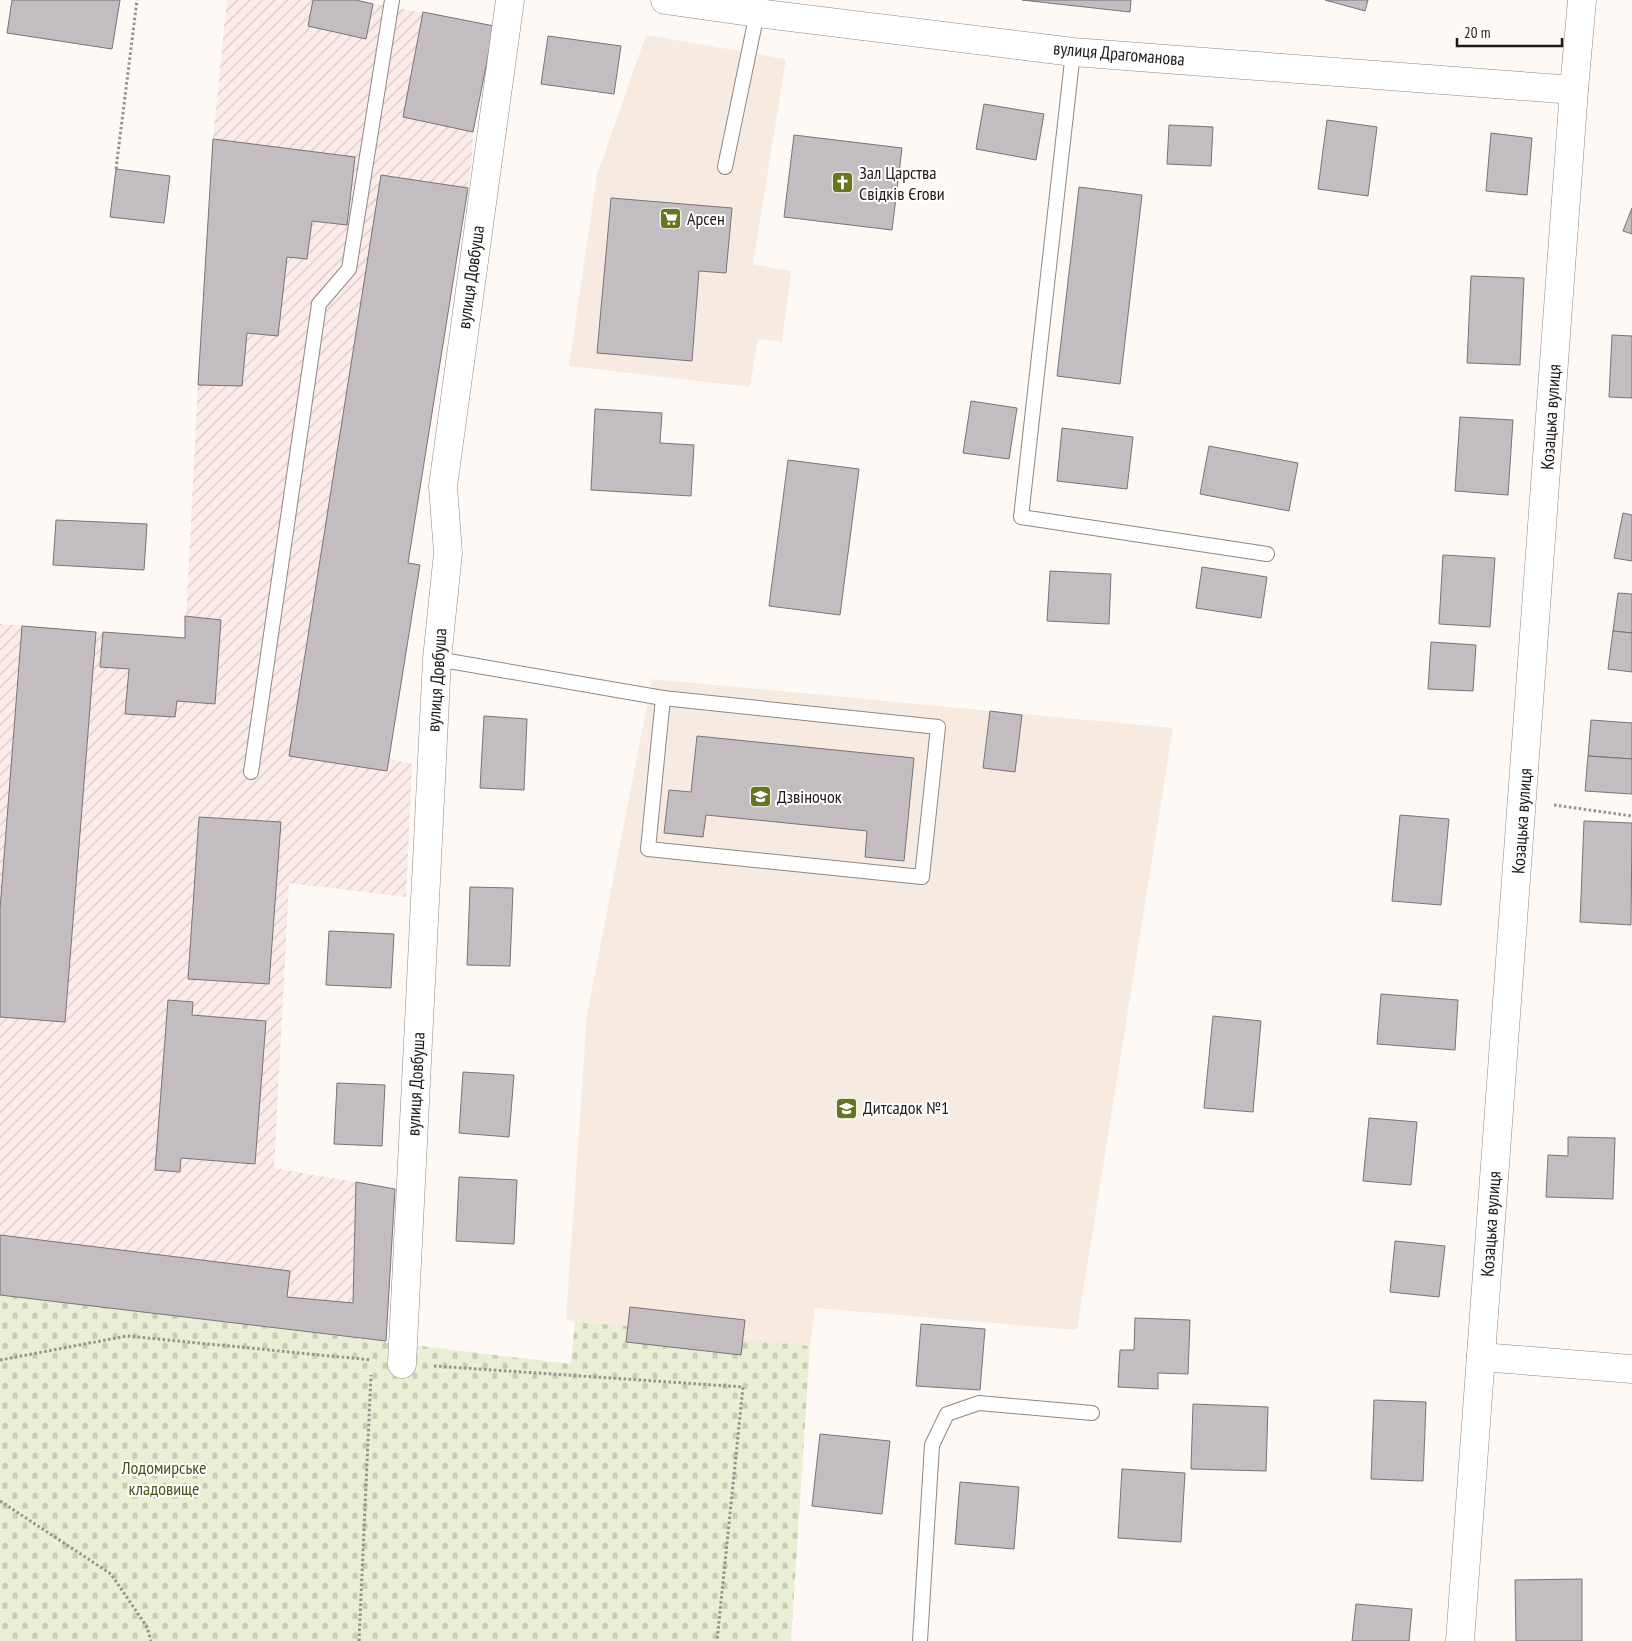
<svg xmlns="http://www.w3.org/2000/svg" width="1632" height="1641" font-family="'PT Sans Narrow',sans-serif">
	<defs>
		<pattern id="industrial-furrows" width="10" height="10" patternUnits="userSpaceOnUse" patternTransform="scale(1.25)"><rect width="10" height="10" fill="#fcebe9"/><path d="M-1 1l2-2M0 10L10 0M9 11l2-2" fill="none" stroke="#d7c9c7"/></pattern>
		<pattern id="cemetery-stones" width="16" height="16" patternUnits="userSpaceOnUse" patternTransform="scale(1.25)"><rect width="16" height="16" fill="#eaeed5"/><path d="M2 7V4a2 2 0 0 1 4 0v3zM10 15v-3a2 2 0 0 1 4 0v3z" fill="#c8ccb6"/></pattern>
	</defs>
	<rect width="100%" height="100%" fill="#fef9f4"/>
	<!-- built -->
	<g fill="#f7ebe1">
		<polygon points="646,35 786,59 753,264 791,271 782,342 758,339 750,387 569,366 597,175"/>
		<polygon points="652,679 1173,728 1077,1330 815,1308 810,1346 742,1339 741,1355 626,1342 628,1326 575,1322 566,1319 587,1015"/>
	</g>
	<!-- industrial -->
	<polygon fill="url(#industrial-furrows)" points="227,0 356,0 494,26 473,132 472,160 408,563 389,759 412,764 406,897 289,883 274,1168 395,1189 386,1341 0,1295 0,624 185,638 198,385 213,139"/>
	<!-- cemetery -->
	<polygon fill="url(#cemetery-stones)" points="0,1295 571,1364 575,1322 628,1326 627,1342 740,1354 742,1339 810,1346 791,1641 0,1641"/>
	<!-- building -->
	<g fill="#c3bdc1" stroke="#787376">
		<polygon points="12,0 120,0 112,49 7,33"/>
		<polygon points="313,0 356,0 373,4 366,39 308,26"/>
		<polygon points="1022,0 1131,0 1130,12"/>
		<polygon points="1325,0 1368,0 1365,11"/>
		<polygon points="423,12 494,26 473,132 403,117"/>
		<polygon points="548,36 621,46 614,94 541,84"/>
		<polygon points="984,104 1044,114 1036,160 976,149"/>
		<polygon points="1327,120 1377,127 1368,196 1318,189"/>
		<polygon points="1169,125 1213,127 1211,166 1167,164"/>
		<polygon points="1491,133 1532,138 1527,195 1486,191"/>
		<polygon points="794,135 902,148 892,230 784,217"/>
		<polygon points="213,139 355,157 347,225 312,221 307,259 287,257 278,336 247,333 242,386 198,385"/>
		<polygon points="116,169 170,176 164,223 110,217"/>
		<polygon points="381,175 468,188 408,563 420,565 387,771 289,756"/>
		<polygon points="1079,187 1142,195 1120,384 1057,376"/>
		<polygon points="611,198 732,208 726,273 699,271 692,361 597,353"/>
		<polygon points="1632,208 1632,234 1623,231"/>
		<polygon points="1471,276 1524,278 1520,365 1467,363"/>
		<polygon points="1612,335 1632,336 1632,398 1609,397"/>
		<polygon points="971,401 1017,408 1009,459 963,453"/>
		<polygon points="595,409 662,413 660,443 694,445 691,496 591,490"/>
		<polygon points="1460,417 1513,420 1508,495 1455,491"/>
		<polygon points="1062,428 1133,437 1127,489 1057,481"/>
		<polygon points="1209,446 1298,463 1289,511 1200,494"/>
		<polygon points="788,460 859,469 840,615 769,606"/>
		<polygon points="1623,513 1632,515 1632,561 1614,558"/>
		<polygon points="56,520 147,524 144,570 53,565"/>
		<polygon points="1443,555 1495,558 1490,627 1439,624"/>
		<polygon points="1202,567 1267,577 1261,618 1196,608"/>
		<polygon points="1050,571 1111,574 1109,624 1047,621"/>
		<polygon points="1618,593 1632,594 1632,633 1613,631"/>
		<polygon points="185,616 221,620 215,704 177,701 175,717 125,714 129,669 100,667 103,632 185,638"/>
		<polygon points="22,626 96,632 65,1022 0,1017 0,909"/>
		<polygon points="1613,631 1632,633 1632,672 1608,669"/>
		<polygon points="1431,642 1476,645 1473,691 1428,689"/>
		<polygon points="990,711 1022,715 1015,772 983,768"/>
		<polygon points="484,716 527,719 524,790 480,788"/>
		<polygon points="1591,720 1632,723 1632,759 1588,756"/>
		<polygon points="697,736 914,758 904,861 865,857 867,831 706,815 703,837 664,833 669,790 691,792"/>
		<polygon points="1588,756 1632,759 1632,794 1585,791"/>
		<polygon points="1400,815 1449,819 1441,905 1392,901"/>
		<polygon points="199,817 281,822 269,984 188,979"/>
		<polygon points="1584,821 1632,823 1631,925 1580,922"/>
		<polygon points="470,887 513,888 510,966 467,965"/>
		<polygon points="329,931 394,934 391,988 326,985"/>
		<polygon points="1381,994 1458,1000 1455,1050 1377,1044"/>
		<polygon points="168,1000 193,1002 192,1015 266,1021 255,1164 181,1158 180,1172 155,1170"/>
		<polygon points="1213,1016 1261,1021 1253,1112 1204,1108"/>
		<polygon points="463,1072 514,1075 509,1137 459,1133"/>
		<polygon points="337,1083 385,1085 382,1146 334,1144"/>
		<polygon points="1369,1118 1417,1122 1411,1185 1363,1181"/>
		<polygon points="1568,1137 1615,1138 1613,1199 1546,1197 1548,1155 1568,1156"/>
		<polygon points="459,1177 517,1180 514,1244 456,1241"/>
		<polygon points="356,1182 395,1189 386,1341 0,1295 0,1235 290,1271 287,1297 353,1303"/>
		<polygon points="1395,1241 1445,1246 1439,1297 1390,1292"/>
		<polygon points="630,1307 745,1320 741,1355 626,1342"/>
		<polygon points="1135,1318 1190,1320 1188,1374 1158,1373 1158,1389 1118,1387 1120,1350 1134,1350"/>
		<polygon points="921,1324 985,1329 980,1390 916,1386"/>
		<polygon points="1374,1400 1426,1402 1423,1481 1371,1479"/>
		<polygon points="1193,1404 1268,1407 1266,1471 1191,1469"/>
		<polygon points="820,1434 890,1441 882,1514 812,1506"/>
		<polygon points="1122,1469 1185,1473 1181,1542 1118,1538"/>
		<polygon points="960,1482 1019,1487 1014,1549 955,1544"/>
		<polygon points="1582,1579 1582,1641 1516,1641 1515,1580"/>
		<polygon points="1356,1604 1412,1609 1409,1641 1352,1641"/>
	</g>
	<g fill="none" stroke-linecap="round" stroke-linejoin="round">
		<defs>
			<g id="lane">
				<polyline points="1073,52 1021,517 1267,554"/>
				<polyline points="725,167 757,13"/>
				<polyline points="437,659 663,698"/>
				<polygon points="663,698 938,727 922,877 648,849"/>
				<polyline points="251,772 319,304 349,269 392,0"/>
				<polyline points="920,1641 932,1445 947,1414 979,1403 1092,1413"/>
			</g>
			<g id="street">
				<polyline points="1481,1357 1632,1369"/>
				<polyline points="402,1364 437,659 448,553 443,486 510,0"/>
			</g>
			<g id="secondary">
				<polyline points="665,0 757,13 1073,52 1574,90"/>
				<polyline points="1460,1641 1574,90 1582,0"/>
			</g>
		</defs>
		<!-- lane casing -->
		<use href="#lane" stroke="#8d8884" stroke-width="16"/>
		<!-- street casing -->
		<use href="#street" stroke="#8d8884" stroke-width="29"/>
		<!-- secondary casing -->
		<use href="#secondary" stroke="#8d8884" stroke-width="29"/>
		<!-- path -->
		<g stroke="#95928e" stroke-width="3" stroke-dasharray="2.5 2.5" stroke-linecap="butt">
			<polyline points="116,169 137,0"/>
			<polyline points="1554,805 1632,816"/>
			<polyline points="0,1360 127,1336 371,1360"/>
			<polyline points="434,1366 743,1387 717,1641"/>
			<polyline points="0,1501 111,1574 147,1627 151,1641"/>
			<polyline points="359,1641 371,1375"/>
		</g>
		<!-- lane -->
		<use href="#lane" stroke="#fff" stroke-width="14"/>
		<!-- street -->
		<use href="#street" stroke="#fff" stroke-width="28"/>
		<!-- secondary -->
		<use href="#secondary" stroke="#fff" stroke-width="28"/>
	</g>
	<!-- icons -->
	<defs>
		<symbol id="church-square" viewBox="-11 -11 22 22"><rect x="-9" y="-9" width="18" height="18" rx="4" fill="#677420" stroke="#fff"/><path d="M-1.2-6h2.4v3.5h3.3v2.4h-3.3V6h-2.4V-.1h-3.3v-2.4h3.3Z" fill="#fff"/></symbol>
		<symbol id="supermarket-square" viewBox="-11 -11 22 22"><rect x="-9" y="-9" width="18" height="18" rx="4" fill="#677420" stroke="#fff"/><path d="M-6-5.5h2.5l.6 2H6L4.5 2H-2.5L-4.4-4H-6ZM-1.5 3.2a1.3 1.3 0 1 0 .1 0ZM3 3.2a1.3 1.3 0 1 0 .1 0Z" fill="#fff"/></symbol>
		<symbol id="school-square" viewBox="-11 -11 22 22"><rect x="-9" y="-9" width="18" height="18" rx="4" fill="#677420" stroke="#fff"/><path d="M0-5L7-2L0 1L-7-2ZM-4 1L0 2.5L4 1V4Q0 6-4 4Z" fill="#fff"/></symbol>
	</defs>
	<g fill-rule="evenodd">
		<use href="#church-square" x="830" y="170" width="25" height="25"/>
		<use href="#supermarket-square" x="658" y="206" width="25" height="25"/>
		<use href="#school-square" x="748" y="784" width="25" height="25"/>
		<use href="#school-square" x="834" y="1096" width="25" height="25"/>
	</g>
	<g text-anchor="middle" stroke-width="4" stroke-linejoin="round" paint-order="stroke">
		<!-- street labels -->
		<g font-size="18" fill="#1c1a18" stroke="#fff">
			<text transform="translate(1119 54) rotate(5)" y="6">вулиця Драгоманова</text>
			<text transform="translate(471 277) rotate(-82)" y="6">вулиця Довбуша</text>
			<text transform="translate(1551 417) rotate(-86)" y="6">Козацька вулиця</text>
			<text transform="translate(437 680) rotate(-86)" y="6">вулиця Довбуша</text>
			<text transform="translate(1522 821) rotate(-86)" y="6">Козацька вулиця</text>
			<text transform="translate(416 1084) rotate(-87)" y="6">вулиця Довбуша</text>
			<text transform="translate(1491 1224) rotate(-86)" y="6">Козацька вулиця</text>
		</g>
		<!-- poi labels -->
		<g font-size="18" fill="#1c1a18" stroke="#fff" text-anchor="start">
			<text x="859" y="179">Зал Царства<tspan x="859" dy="21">Свідків Єгови</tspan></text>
			<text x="687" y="225">Арсен</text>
			<text x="777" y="803">Дзвіночок</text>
			<text x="863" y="1114">Дитсадок №1</text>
		</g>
		<!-- park labels -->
		<g font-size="18" fill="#4c521b" stroke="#fff">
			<text x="164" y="1474">Лодомирське<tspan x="164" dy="21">кладовище</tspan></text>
		</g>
	</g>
	<!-- scale -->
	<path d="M1457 38v8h105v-8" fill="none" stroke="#1c1a18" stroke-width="2.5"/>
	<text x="1464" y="38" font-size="15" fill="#1c1a18" stroke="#ffffff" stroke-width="4" paint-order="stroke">20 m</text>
</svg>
